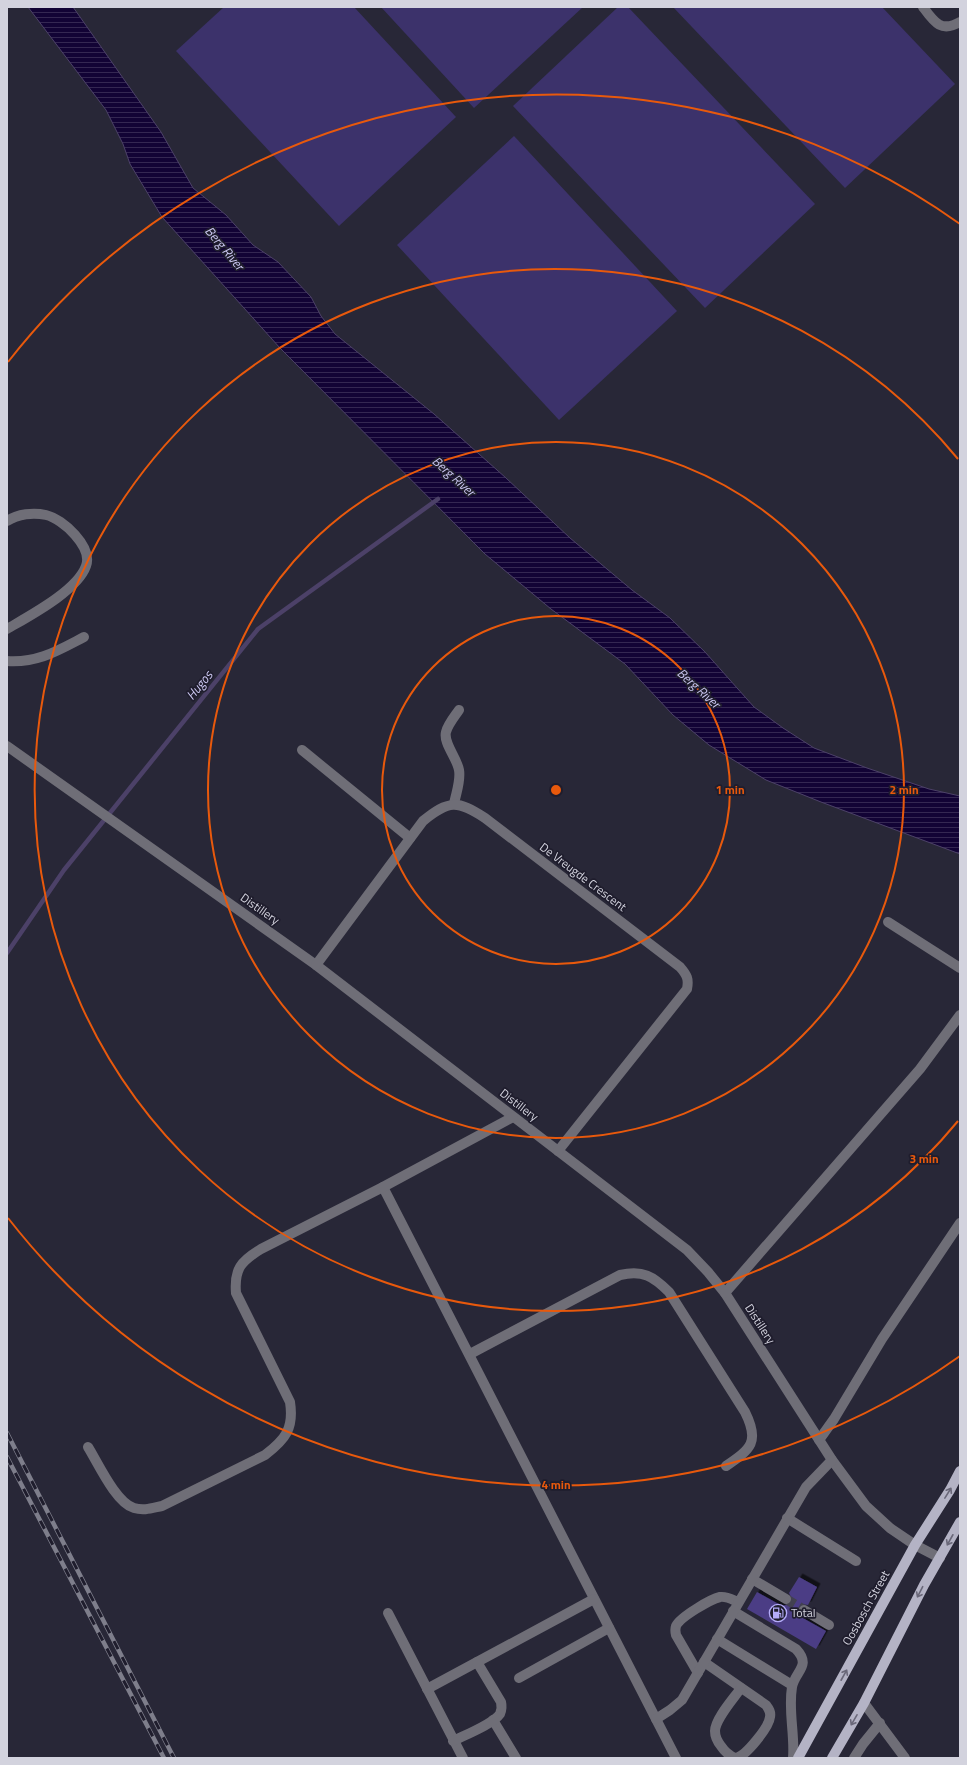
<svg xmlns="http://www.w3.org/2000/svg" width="967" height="1765" font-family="'Titillium Web',sans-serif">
	<defs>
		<pattern id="water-rules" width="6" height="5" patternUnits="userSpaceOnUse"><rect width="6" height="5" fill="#120335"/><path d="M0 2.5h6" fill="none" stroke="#342752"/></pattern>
		<filter id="shadow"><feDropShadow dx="3.5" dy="-3.5" stdDeviation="0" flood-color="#0009"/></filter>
	</defs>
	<rect width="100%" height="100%" fill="#282737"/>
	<!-- garden -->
	<g fill="#3c326b">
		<polygon points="224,7 354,7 456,117 339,226 176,51"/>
		<polygon points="381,7 583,7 474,108"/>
		<polygon points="618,7 628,7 815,204 705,308 513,106"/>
		<polygon points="673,7 882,7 955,84 845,188"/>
		<polygon points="514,136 677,311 559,420 397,245"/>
	</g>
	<!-- water -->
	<polygon fill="url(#water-rules)" stroke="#4c4168" points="28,7 73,7 161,132 193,188 226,215 253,245 278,262 311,297 321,316 335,334 434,414 506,478 570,538 632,590 670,618 705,652 754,707 783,728 814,748 867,768 929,789 960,796 960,854 821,802 766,780 709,745 673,715 625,664 551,609 485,554 280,348 162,217 130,164 123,144 106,110"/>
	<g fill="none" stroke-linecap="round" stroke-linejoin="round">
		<!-- stream -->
		<polyline stroke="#4c4168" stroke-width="4.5" points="7,953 64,870 258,629 438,499"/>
	</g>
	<!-- building -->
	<polygon fill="#4b3e85" filter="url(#shadow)" points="799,1577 817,1587 808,1605 801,1604 798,1610 801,1617 826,1631 816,1649 747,1609 757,1592 782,1606 790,1604 792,1599 789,1593"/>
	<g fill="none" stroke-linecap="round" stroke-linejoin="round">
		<!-- minor-tunnel -->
		<polyline stroke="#424150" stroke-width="10" stroke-dasharray="10 5" stroke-linecap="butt" points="786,1599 804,1610"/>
		<!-- minor -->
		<g stroke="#6f6e77" stroke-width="10">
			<path d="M923,7c11,15 18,26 37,15"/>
			<path d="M7,521c11,-7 26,-9 39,-6 17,4 47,32 40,51 -9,25 -57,50 -79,63"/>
			<path d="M7,661c31,2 50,-10 77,-24"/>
			<polyline points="7,746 316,965 687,1250 708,1272 725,1293 832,1460 866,1506 890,1528 915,1545 940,1558"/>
			<polyline points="302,750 410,838"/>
			<path d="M454,804c2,-11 7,-23 5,-34 -2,-12 -16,-27 -13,-38 2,-8 9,-16 13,-22"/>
			<polyline points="888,922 960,968"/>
			<path d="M316,965l107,-144c26,-21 34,-21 62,-3l195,149c7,8 9,12 7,22l-129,162"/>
			<polyline points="383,1187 676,1758"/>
			<polyline points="725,1293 920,1069 960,1015"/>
			<path d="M470,1354l150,-79c23,-5 33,1 49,17l76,120c15,30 6,37 -19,54"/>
			<polyline points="819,1440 834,1419 882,1339 960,1223"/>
			<path d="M88,1447c10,16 28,56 46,61 10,3 18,0 28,-2l103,-51c21,-16 29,-27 25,-53l-54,-109c-2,-24 5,-32 25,-44l122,-62 130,-70"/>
			<polyline points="787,1518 856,1561"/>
			<polyline points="752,1579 786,1599"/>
			<polyline points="804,1610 829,1625"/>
			<path d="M733,1611l63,38c16,17 -1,22 -4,38 -4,24 3,47 1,71"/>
			<polyline points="388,1613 463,1758"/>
			<polyline points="717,1639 792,1685"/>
			<path d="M704,1662l62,43c3,4 5,7 4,12 -1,10 -24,39 -34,41"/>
			<path d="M698,1673l-22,-38c-1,-4 -1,-6 0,-9 4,-9 35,-27 44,-29 7,-1 13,3 18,5"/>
			<polyline points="519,1678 609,1628"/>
			<polyline points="427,1689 594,1599"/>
			<polyline points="864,1703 905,1758"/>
			<polyline points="656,1719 670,1710 682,1700 806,1487 832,1460"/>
			<polyline points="493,1720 516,1758"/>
			<path d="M453,1741c12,-6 40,-17 47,-27 2,-5 2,-8 1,-12l-24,-40"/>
			<path d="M735,1758c-7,-3 -10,-6 -14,-12 -4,-5 -6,-9 -6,-15 0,-12 19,-33 26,-43"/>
			<polyline points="854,1758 863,1744 880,1723"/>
		</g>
		<!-- major -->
		<g stroke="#b4b3c5" stroke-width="10">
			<polyline points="798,1758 915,1545 950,1490 960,1471"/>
			<polyline points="832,1758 864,1703 924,1585 960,1522"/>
		</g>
		<defs>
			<g id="rail">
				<polyline points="7,1433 174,1758"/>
				<polyline points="7,1457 164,1758"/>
			</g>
		</defs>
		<!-- rail casing -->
		<use href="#rail" stroke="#7e7e8b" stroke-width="4.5"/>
		<!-- rail -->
		<use href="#rail" stroke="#1f1d2d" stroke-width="3" stroke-dasharray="9" stroke-linecap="butt"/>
	</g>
	<!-- one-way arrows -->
	<defs><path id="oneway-shaft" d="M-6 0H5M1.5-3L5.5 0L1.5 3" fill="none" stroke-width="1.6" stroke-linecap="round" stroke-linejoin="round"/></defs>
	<g stroke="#6a6879">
		<use href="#oneway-shaft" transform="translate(948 1493) rotate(-58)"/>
		<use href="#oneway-shaft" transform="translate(950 1540) rotate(119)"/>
		<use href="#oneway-shaft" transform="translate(920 1592) rotate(117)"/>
		<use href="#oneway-shaft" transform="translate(844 1675) rotate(-61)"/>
		<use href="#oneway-shaft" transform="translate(854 1720) rotate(120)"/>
	</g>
	<!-- distance rings -->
	<g fill="none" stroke="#e8590c" stroke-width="2">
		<circle cx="556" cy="790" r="174"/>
		<circle cx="556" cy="790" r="348"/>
		<path d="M958 1121A521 521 0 1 1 958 459"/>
		<path d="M960 1356A695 695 0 0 1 8 1218M8 362A695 695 0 0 1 960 224"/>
	</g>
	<!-- icons -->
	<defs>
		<symbol id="fuel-ring" viewBox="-11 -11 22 22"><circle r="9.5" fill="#1f1d2d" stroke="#b4acf9" stroke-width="1.5"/><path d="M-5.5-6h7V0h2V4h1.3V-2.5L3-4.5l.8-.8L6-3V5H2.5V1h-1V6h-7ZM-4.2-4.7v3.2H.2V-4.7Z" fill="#b4acf9"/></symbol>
	</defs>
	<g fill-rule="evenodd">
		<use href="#fuel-ring" x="768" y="1603" width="20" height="20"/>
	</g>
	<g text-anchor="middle" stroke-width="3.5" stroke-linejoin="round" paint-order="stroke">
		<!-- street labels -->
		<g font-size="12" fill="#d3d3de" stroke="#1f1d2d">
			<text transform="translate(583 877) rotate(37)" y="4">De Vreugde Crescent</text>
			<text transform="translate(260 909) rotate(35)" y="4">Distillery</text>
			<text transform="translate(519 1105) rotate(37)" y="4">Distillery</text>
			<text transform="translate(760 1324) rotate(57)" y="4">Distillery</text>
			<text transform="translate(866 1608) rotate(-61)" y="4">Oosbosch Street</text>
		</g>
		<!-- poi labels -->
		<g font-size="12" fill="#d3d3de" stroke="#1f1d2d" text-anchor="start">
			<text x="791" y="1617">Total</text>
		</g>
		<!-- water labels -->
		<g font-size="13" font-style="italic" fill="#ccc8f2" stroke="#1f1d2d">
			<text transform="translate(225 248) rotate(50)" y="5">Berg River</text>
			<text transform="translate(454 476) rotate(42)" y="5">Berg River</text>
			<text transform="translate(199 685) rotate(-51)" y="5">Hugos</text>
			<text transform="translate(699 688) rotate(42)" y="5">Berg River</text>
		</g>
	</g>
	<circle cx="556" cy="790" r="6" fill="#e8590c" stroke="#1f1d2d" stroke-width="2"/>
	<g font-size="12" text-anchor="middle" font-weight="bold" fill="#e8590c" stroke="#1f1d2d" stroke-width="3.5" stroke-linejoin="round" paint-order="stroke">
		<text x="730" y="794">1 min</text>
		<text x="904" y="794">2 min</text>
		<text x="924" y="1163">3 min</text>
		<text x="556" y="1489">4 min</text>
	</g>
	<!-- border -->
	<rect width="967" height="1765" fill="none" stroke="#d3d3de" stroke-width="16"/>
</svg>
